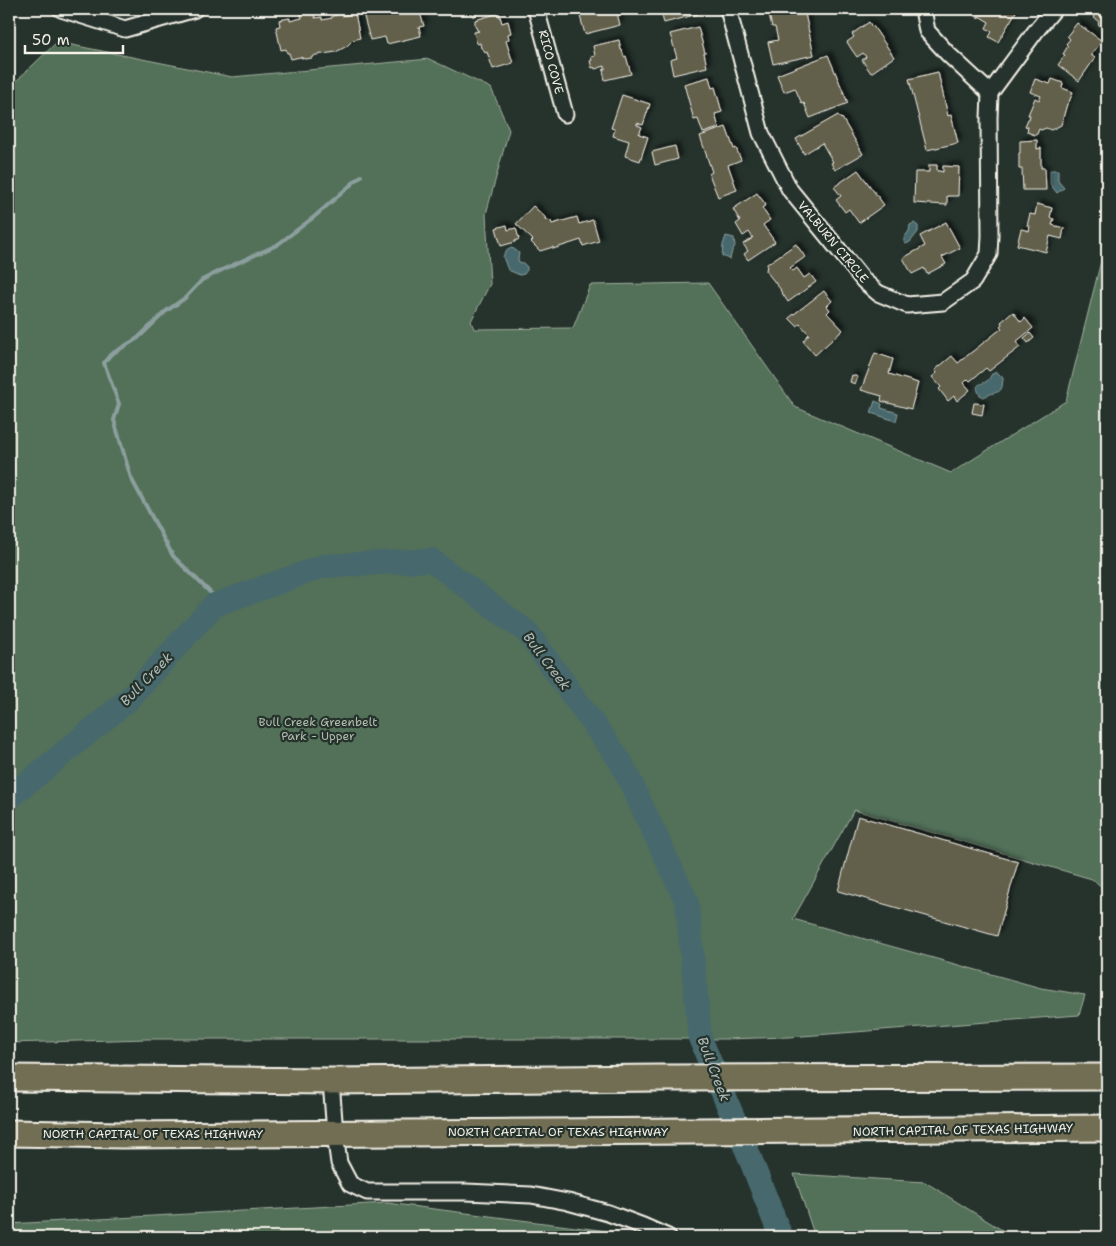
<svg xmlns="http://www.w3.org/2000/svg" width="1116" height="1246" font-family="'Shantell Sans',sans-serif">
	<defs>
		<filter id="shadow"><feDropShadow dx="3.5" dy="-3.5" stdDeviation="2.5" flood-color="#0009"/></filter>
	</defs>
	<rect width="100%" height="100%" fill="#26332d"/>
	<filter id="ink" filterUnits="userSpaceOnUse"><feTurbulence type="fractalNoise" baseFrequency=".02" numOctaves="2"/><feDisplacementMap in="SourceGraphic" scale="10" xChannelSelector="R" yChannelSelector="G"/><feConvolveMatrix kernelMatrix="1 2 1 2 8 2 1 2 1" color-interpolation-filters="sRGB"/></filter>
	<g filter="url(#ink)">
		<!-- green -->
		<g fill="#527059" stroke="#a3b0a0">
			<polygon points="57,42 232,77 429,59 491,88 509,130 486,214 490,284 471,321 474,329 573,328 590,285 708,283 795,407 951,473 1066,401 1107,237 1107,891 1092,879 854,810 793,919 1041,988 1085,995 1079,1015 789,1037 726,1039 147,1039 9,1043 9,88"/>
			<polygon points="794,1174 925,1182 1013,1237 815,1237"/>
			<polygon points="387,1203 607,1231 613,1237 9,1237 9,1224"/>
		</g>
		<!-- water -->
		<g fill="#47696d" stroke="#8c9f9e">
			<polygon points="1050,170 1058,170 1058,181 1064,188 1057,193 1050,184"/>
			<polygon points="914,223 918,226 918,232 910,242 906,244 904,242 904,238 909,231 910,225"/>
			<polygon points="726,236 734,238 735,246 732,251 730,259 722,256 723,245"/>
			<polygon points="511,248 514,249 519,253 518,259 519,262 523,263 527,267 527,270 524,274 520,275 508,270 503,257 505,252"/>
			<path d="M997,372l6,6c-1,19 -5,11 -19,19l-4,-2c-7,-12 1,-10 7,-14 3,-2 3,-5 5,-7z"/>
			<polygon points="875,401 882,404 881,408 898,413 896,421 871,413"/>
		</g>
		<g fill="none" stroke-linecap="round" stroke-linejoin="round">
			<!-- stream -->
			<polyline stroke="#8c9f9e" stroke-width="4" points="221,603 173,556 131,478 114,420 119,404 104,363 110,355 138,338 165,312 185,298 202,280 224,269 277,245 314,217 361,176"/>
			<!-- river -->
			<polyline stroke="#47696d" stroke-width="24" points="9,798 128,700 214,605 324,566 431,560 527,632 621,762 687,902 700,1038 748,1153 781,1237"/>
		</g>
		<!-- building -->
		<g fill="#625f4b" stroke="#f4f1e8" filter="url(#shadow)">
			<polygon points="362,9 419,9 424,26 419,27 421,36 387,44 385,37 370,40"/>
			<polygon points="465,9 485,9 482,12 480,10 474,17"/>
			<polygon points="578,9 616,9 620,25 585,34"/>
			<polygon points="660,9 697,9 698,14 664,23"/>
			<polygon points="776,9 804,9 814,55 773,64 768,42 778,40 775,27 772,27 768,10"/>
			<polygon points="968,9 1013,9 1017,10 998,42 989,37 992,32 986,28 989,22 979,16 979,18 967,11"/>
			<polygon points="1100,9 1107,9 1107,28 1105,31 1098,24 1099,22 1093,17"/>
			<polygon points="314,11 315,18 322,17 322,20 332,18 332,16 342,14 342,16 355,13 360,38 353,40 347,46 336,52 316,55 312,57 312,58 305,59 300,57 291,59 289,53 287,53 286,49 281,50 276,27 280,26 279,20 290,18 290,21 302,18 301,14"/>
			<polygon points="499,13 502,23 508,21 511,33 508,34 509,39 506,41 513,63 493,69 487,52 485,53 484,50 481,48 480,43 477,44 474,32 479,31 477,30 475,25 475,20"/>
			<polygon points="869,22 872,27 873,26 894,57 871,73 862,60 866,57 863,53 857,57 852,50 847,42 854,37 852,34"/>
			<polygon points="1077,23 1102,41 1091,55 1095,58 1079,81 1058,65 1065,55 1063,54 1068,46 1066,44 1070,39 1067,36"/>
			<polygon points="698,27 705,53 704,53 707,67 673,75 670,60 677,58 670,34"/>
			<polygon points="619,40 621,50 622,50 624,57 626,56 631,74 605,80 603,70 605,69 605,66 595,69 594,67 592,68 590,61 592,60 591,57 595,56 593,46"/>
			<polygon points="828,55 848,103 810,118 804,103 802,104 795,88 784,92 777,75"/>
			<polygon points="938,72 948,116 951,115 958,143 927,150 909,79"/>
			<polygon points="709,77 712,88 715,87 722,112 715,114 719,128 703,133 698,119 694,120 684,84"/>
			<polygon points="1035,79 1050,84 1052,79 1063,83 1062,88 1073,92 1069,102 1067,104 1061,125 1051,130 1046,128 1041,130 1039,129 1037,134 1035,135 1027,132 1028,127 1025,126 1028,119 1029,119 1030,115 1028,115 1035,98 1039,100 1041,96 1030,92"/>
			<polygon points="622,95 650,104 643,125 637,123 637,125 642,127 639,134 648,137 640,161 625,156 629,141 613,136 615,129 611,128"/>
			<polygon points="838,115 841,119 842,118 863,154 835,170 831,163 833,162 822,143 804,154 796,139"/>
			<polygon points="726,127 734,149 736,148 741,160 728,165 737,190 718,197 709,174 712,172 700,136"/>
			<polygon points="1037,140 1037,149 1041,148 1041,168 1045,168 1046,190 1023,190 1022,169 1019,169 1019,153 1020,153 1020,141"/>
			<polygon points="675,146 678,159 655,165 652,152"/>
			<polygon points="929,165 937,165 937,171 939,171 943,172 943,166 959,167 958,196 947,196 947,205 914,203 915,172 929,172"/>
			<polygon points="858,170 884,205 859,223 849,209 845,212 836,200 841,196 834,187"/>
			<polygon points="757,193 766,205 762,208 770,220 763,225 775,242 748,260 744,254 748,251 743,244 753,238 749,232 743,236 736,224 740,221 733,209"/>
			<polygon points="1037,204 1052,208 1050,218 1054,219 1052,225 1064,228 1062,239 1050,236 1046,252 1017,245 1021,229 1029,231 1030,226 1027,226 1030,214 1035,215"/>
			<polygon points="533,206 545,217 545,219 551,221 552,224 577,217 579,224 593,220 599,241 583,246 581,240 553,249 553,247 540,251 531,242 533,240 516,224"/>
			<polygon points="946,222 960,248 942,257 946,264 927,274 924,268 912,274 903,258 925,246 920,236"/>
			<polygon points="507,225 508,230 516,228 519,239 515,241 515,242 501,246 496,228"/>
			<polygon points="796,244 805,257 790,268 793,271 797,268 804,278 810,274 816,282 788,302 780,290 781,290 766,271 767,264"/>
			<polygon points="824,291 832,301 827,306 830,310 827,313 843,330 815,355 803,341 809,334 800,324 797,326 789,318"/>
			<polygon points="1013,312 1021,322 1025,318 1033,328 1016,342 1020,347 989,371 986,368 970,381 968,379 964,383 970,390 957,401 954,396 948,401 939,389 941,387 932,377 937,373 935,370 952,356 958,363 1002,328 1000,326 1002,324 1001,322"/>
			<polygon points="1030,333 1034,338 1028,343 1024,338"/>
			<polygon points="875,353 893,359 889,374 918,383 911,409 881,401 882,396 861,390"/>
			<polygon points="852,375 858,377 855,384 850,382"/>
			<polygon points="974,403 984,404 982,415 972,413"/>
			<polygon points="858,816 1018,862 997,936 838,891"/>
		</g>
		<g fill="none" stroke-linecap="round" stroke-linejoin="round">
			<defs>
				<g id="minor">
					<polyline points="61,9 125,29 195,9"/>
					<polyline points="536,9 565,114"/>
					<polyline points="728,9 761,133 790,190 864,281 878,293 907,305 943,302 973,281 989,254 990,236 989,118 990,93 1035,32 1054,9"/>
					<polyline points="923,9 927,31 948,54 990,93"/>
					<polyline points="331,1081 335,1134 339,1163 350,1184 367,1192 466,1192 531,1195 568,1202 608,1213 643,1226 668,1237"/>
				</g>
				<g id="trunk">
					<polyline points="9,1078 331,1081 660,1078 1107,1077"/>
					<polyline points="9,1133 122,1135 1107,1128"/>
				</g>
			</defs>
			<!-- minor casing -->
			<use href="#minor" stroke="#f4f1e8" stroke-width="19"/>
			<!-- trunk casing -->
			<use href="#trunk" stroke="#f4f1e8" stroke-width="29"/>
			<!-- minor -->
			<use href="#minor" stroke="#26332d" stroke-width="15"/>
			<!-- trunk -->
			<use href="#trunk" stroke="#726e52" stroke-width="25"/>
		</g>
	</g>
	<g text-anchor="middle" stroke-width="4.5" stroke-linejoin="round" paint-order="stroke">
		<!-- street labels -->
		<g font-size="12" fill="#f4f1e8" stroke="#26332d">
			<text transform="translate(551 62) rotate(75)" y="4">RICO COVE</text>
			<text transform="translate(833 242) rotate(50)" y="4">VALBURN CIRCLE</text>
			<text transform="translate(963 1130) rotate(-1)" y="4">NORTH CAPITAL OF TEXAS HIGHWAY</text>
			<text x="558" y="1136">NORTH CAPITAL OF TEXAS HIGHWAY</text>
			<text x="153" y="1138">NORTH CAPITAL OF TEXAS HIGHWAY</text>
		</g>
		<!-- park labels -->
		<g font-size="12" fill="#b3bdaf" stroke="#26332d">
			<text x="318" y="726">Bull Creek Greenbelt<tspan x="318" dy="14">Park - Upper</tspan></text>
		</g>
		<!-- water labels -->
		<g font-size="14" font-style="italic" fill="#afbbb7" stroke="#26332d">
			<text transform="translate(547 661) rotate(53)" y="5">Bull Creek</text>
			<text transform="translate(146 679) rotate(-46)" y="5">Bull Creek</text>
			<text transform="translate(714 1069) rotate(69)" y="5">Bull Creek</text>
		</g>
	</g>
	<!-- margin -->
	<rect width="1116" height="1246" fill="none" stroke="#26332d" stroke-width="30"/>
	<rect x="15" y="15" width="1086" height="1216" fill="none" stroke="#f4f1e8" stroke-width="2" filter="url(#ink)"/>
	<!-- scale -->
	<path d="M25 45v8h98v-8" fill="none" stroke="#f4f1e8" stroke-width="2.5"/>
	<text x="32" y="45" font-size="15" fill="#f4f1e8" stroke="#26332d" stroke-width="4" paint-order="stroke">50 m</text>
</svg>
